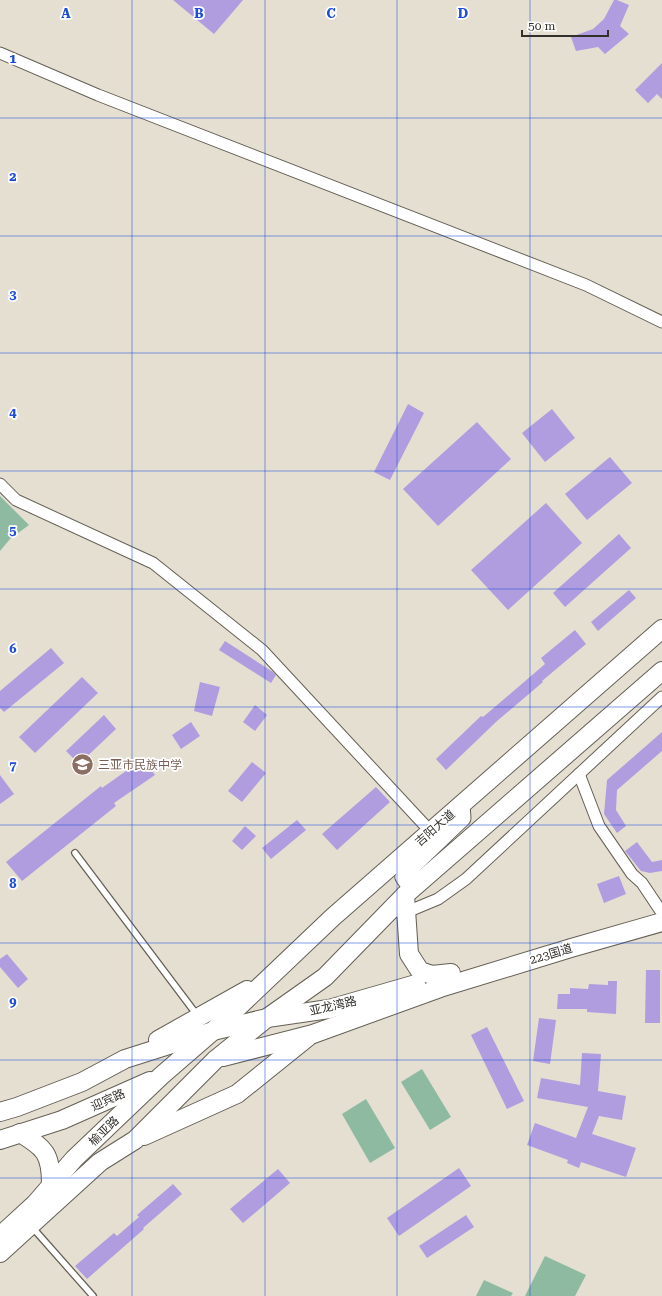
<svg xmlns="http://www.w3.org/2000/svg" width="662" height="1296" font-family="'Roboto Serif','Noto Sans SC',serif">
	<rect width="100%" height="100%" fill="#e5dfd2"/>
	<!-- green -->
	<g fill="#8ebaa2">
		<polygon points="0,496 29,525 10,539 0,551"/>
		<polygon points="422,1069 451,1117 430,1130 401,1082"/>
		<polygon points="366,1099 395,1148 370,1163 342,1114"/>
		<polygon points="545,1256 586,1275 575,1296 525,1296"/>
		<polygon points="484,1280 513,1293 511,1296 476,1296"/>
	</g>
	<!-- building -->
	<g fill="#af9ddf">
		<polygon points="173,0 243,0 214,34"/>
		<polygon points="614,0 617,0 629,5 620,26 629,34 605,54 598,47 576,51 571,37 593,29 604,19"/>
		<polygon points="662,63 662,99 657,94 648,103 635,90"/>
		<polygon points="408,404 424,413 390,480 374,472"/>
		<polygon points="552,409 575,438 545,462 522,433"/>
		<polygon points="477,422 511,459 438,526 403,489"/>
		<polygon points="610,457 632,483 587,520 565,494"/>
		<polygon points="546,503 582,543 508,610 471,570"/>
		<polygon points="619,534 631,548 565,607 553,593"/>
		<polygon points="629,590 636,598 598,631 591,622"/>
		<polygon points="575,630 586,644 542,681 543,682 497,721 446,770 436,759 481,716 483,717 545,664 541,658"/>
		<polygon points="225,641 273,672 276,675 271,683 219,650"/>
		<polygon points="51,648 64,663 4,712 0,708 0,691"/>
		<polygon points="82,677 98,693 35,753 19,737"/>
		<polygon points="200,682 220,687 212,716 194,711"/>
		<polygon points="255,705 267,715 255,731 243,722"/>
		<polygon points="104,715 116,729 79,764 66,751"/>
		<polygon points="191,722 200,736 181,749 172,735"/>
		<polygon points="662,732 662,751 617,790 616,810 626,826 617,833 604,814 607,780"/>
		<polygon points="143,759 155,775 114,803 116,806 22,881 6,862 101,786 102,788"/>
		<polygon points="252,762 266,773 242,802 228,791"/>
		<polygon points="0,775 14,794 0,804"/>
		<polygon points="376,787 390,802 337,850 322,834"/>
		<polygon points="297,820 306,830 271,859 262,848"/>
		<polygon points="245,826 256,836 242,850 232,841"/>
		<polygon points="637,842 652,862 662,860 662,871 650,873 641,871 625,851"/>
		<polygon points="619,876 626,894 604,903 597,884"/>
		<polygon points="7,954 28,979 18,988 0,967 0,959"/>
		<polygon points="646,970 660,970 660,1023 645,1023"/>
		<polygon points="608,981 617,981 616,1014 587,1012 587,1009 557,1009 558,994 570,994 570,988 588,989 589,984 608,985"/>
		<polygon points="539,1018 556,1020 550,1064 533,1061"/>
		<polygon points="487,1027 524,1101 507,1109 471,1035"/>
		<polygon points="582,1053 601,1054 598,1091 626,1096 622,1120 599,1116 592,1134 636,1148 626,1177 581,1162 579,1168 567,1163 568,1160 527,1145 535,1123 576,1138 588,1107 537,1098 541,1078 580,1085"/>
		<polygon points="459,1168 471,1186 399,1236 387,1218"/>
		<polygon points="278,1169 290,1183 243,1223 230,1209"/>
		<polygon points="173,1184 182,1194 143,1228 144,1229 87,1279 75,1266 114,1233 117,1236 139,1217 137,1215"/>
		<polygon points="466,1215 474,1227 427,1258 419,1246"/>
	</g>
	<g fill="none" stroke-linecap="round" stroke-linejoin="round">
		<defs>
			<g id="service">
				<polyline points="75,853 197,1015"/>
				<polyline points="32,1227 93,1296"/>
			</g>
			<g id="minor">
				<polyline points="0,53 98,95 586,285 662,322"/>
				<polyline points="0,484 16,500 153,563 262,650 431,832"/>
				<polyline points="579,774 599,826 632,874 642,883 660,910"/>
				<polyline points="402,914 438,899 466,879 662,697"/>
			</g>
			<polyline id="primary" points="418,884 409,884 404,877 415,863 462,818 461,805"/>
			<g id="trunk">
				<polyline points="405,895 409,954 420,971 432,975 451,973"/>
				<polyline points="158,1040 247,990"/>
				<polyline points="223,1057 313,1034 440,988 571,948 662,922"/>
				<polyline points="0,1112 17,1107 82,1082 125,1059 213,1031 267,1018 329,1009 416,984"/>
				<path d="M20,1133c25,15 31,21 31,51"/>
				<polyline points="144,1136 237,1094 308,1037"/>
				<polyline points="0,1140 62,1120 150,1081"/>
				<polyline points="0,1236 35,1204 74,1159 161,1076 213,1031 333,917 662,629"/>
				<polyline points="0,1253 100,1162 135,1140 215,1060 267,1018 325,977 405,895 662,671"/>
			</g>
		</defs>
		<!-- service casing -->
		<use href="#service" stroke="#645f54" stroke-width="8"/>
		<!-- minor casing -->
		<use href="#minor" stroke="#645f54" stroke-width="13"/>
		<!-- primary casing -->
		<use href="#primary" stroke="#645f54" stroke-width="19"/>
		<!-- trunk casing -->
		<use href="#trunk" stroke="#645f54" stroke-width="20"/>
		<!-- service -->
		<use href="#service" stroke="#fff" stroke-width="5.5"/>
		<!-- minor -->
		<use href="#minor" stroke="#fff" stroke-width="11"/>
		<!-- primary -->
		<use href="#primary" stroke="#fff" stroke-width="17"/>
		<!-- trunk -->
		<use href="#trunk" stroke="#fff" stroke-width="18"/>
	</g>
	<!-- grid -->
	<path fill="none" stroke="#1d4ed8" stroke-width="1" stroke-opacity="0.55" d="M132,0v1296M265,0v1296M397,0v1296M530,0v1296M0,118h662M0,236h662M0,353h662M0,471h662M0,589h662M0,707h662M0,825h662M0,943h662M0,1060h662M0,1178h662"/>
	<!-- icons -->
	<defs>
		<symbol id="school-disc" viewBox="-11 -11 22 22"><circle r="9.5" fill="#8d6e63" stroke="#fff"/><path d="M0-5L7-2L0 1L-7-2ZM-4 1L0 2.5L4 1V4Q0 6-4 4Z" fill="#fff"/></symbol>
	</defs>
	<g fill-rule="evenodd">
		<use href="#school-disc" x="70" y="752" width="25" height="25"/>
	</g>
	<g text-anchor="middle" stroke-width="3.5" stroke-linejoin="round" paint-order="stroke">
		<!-- education labels -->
		<g font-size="12" fill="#785e54" stroke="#fff" text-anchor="start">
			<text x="98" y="769">三亚市民族中学</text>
		</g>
		<!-- street labels -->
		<g font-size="12" fill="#33302b" stroke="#fff">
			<text transform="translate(435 828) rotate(-41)" y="4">吉阳大道</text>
			<text transform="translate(551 954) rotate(-17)" y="4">223国道</text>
			<text transform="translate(333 1006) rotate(-13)" y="4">亚龙湾路</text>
			<text transform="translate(108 1100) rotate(-24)" y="4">迎宾路</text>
			<text transform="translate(104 1131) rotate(-44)" y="4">榆亚路</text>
		</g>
	</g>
	<g font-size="13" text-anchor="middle" font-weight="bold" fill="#1d4ed8" stroke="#fff" stroke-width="3.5" stroke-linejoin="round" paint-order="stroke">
		<text x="66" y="18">A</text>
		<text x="199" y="18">B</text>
		<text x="331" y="18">C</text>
		<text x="463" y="18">D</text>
		<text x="13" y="63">1</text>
		<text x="13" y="181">2</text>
		<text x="13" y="299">3</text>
		<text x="13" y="417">4</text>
		<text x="13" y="535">5</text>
		<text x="13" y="653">6</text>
		<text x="13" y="770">7</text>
		<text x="13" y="888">8</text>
		<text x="13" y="1006">9</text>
	</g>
	<!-- scale -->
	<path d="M522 30v6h86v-6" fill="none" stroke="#33302b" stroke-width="2"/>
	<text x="528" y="30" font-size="12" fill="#33302b" stroke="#ffffff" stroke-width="3" paint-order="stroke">50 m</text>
</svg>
